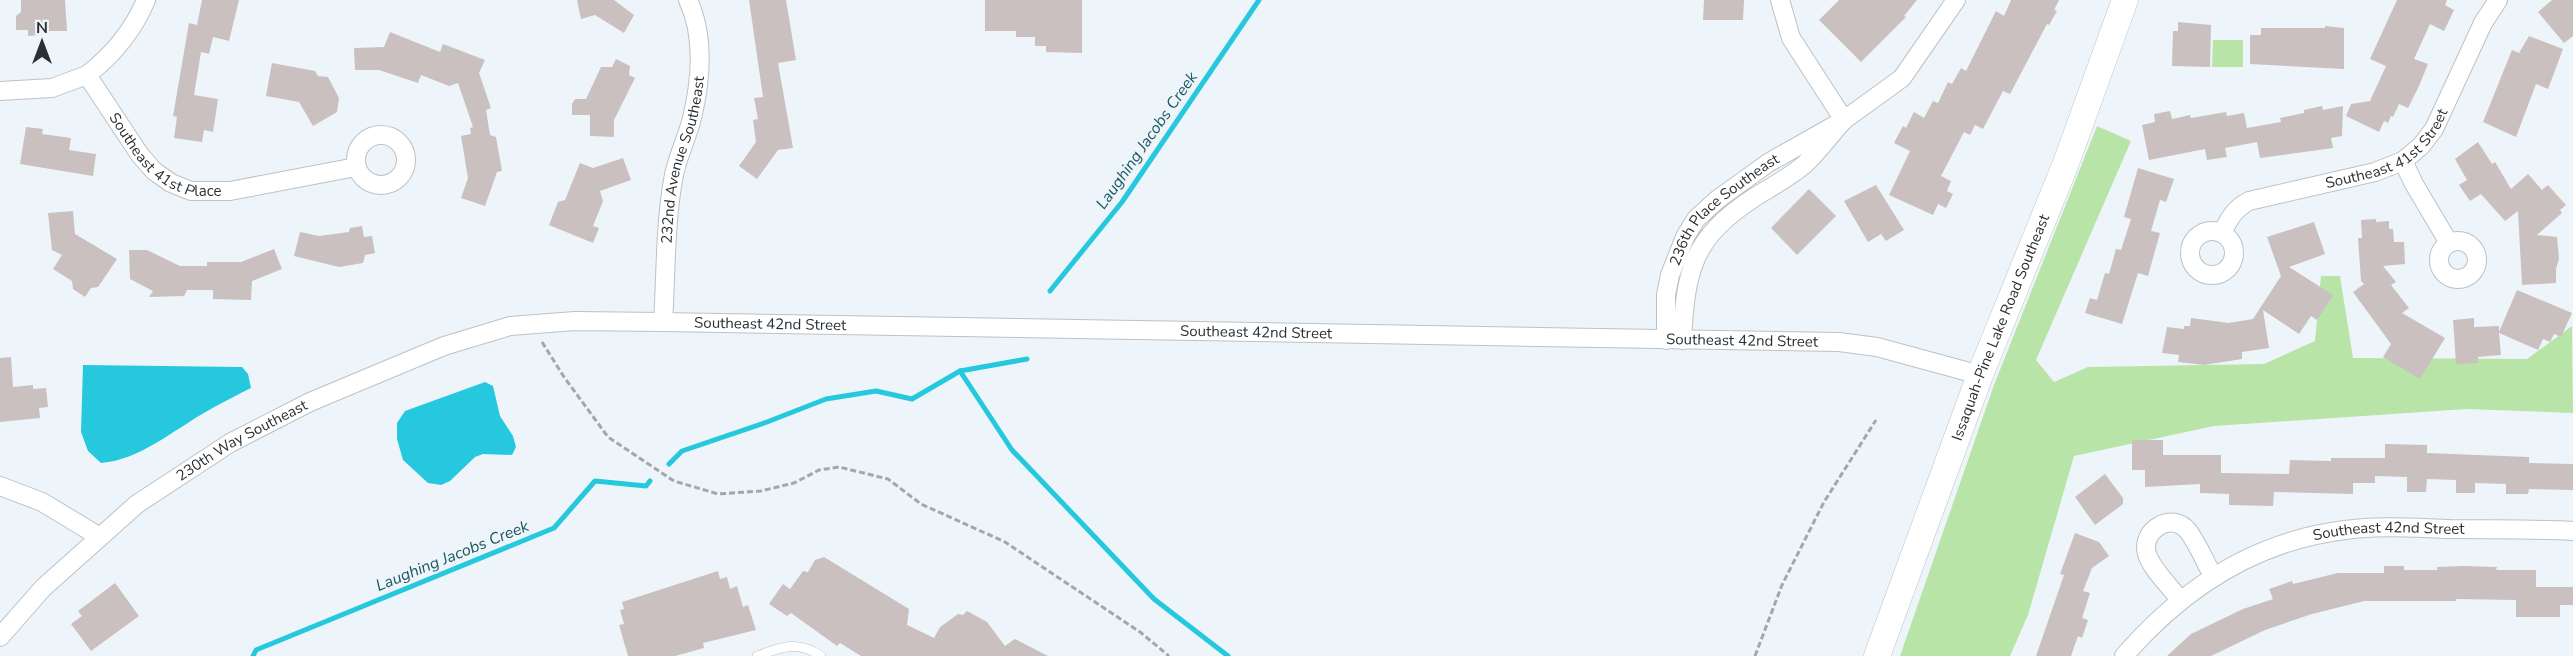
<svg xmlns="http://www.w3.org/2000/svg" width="2573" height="656" font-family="'Nunito Sans',sans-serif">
	<rect width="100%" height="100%" fill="#eef5fa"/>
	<!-- green -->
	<g fill="#b9e4a8">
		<polygon points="2213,40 2243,40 2243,67 2212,67"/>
		<polygon points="2097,126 2131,141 2036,360 2054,382 2088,367 2264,364 2315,341 2321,276 2340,276 2353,358 2527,359 2572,326 2573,413 2466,409 2214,426 2074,456 2028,615 2010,656 1900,656 1994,385"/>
	</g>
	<!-- water -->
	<g fill="#26c8dd">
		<path d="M83,365l159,2 6,7 3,14c-14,7 -28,14 -42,22 -34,19 -69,50 -108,53l-13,-12 -7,-19z"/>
		<polygon points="485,382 493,386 500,416 513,436 516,447 512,455 483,454 475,457 450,481 441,485 428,483 403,460 397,439 397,423 405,411"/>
	</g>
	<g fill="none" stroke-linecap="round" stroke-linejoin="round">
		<!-- stream -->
		<g stroke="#26c8dd" stroke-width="5">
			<polyline points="1050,291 1122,202 1259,0"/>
			<polyline points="960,371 1012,450 1154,599 1228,656"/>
			<polyline points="669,464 682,451 767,422 826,399 876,391 912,399 960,371 1027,359"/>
			<polyline points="253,656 256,650 554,528 595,481 646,486 650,481"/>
		</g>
	</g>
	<!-- building -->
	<g fill="#c9c0bf">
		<polygon points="21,0 65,0 67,31 45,31 40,35 28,36 28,30 16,30 16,16 21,12"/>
		<polygon points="202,0 239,0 229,41 213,37 209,54 201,52 194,95 218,99 213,132 204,130 202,142 174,138 177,117 173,116 189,23 197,25"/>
		<polygon points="577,0 614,0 634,15 624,33 595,15 581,19"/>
		<polygon points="749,0 786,0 796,60 778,63 793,148 778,150 757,179 739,166 756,142 753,120 758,119 754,98 763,97"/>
		<polygon points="985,0 1082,0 1082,53 1046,52 1046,46 1035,46 1035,37 1016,37 1016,31 985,31"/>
		<polygon points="1704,0 1744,0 1743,20 1703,20"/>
		<polygon points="1839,0 1917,0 1904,16 1906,17 1861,62 1819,20"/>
		<polygon points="2011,0 2059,0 2054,10 2057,11 2049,25 2047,24 2010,94 2003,91 1983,129 1975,125 1970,135 1964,132 1941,176 1951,181 1947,191 1953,194 1946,208 1938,204 1933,215 1889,195 1910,151 1894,143 1903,126 1906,128 1914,112 1924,118 1933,101 1938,103 1948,82 1952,84 1961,68 1966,71 1996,11 2004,16"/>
		<polygon points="2397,0 2447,0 2445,5 2454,10 2444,31 2430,24 2414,59 2428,64 2419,86 2408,108 2399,104 2393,117 2391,116 2388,123 2384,121 2379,132 2346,116 2351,104 2370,101 2386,66 2370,59"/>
		<polygon points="2552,0 2573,0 2573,36 2564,43 2538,12"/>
		<polygon points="2178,22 2211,25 2210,67 2172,66 2173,31 2178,31"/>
		<polygon points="2325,26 2344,28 2344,69 2250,64 2250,35 2261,35 2261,28 2325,28"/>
		<polygon points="390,32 440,52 443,44 485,60 479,73 491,108 486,110 490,135 496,137 502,171 497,172 485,206 461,198 468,178 461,136 471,134 470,128 473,127 458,83 449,86 421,75 418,83 379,70 355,70 354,48 384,47"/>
		<polygon points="2529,36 2563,49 2548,89 2536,84 2516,137 2483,122 2512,50 2519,53"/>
		<polygon points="616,59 630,66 629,75 635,78 614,120 614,137 590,136 590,115 572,115 572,104 575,99 586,99 601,67 612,67"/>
		<polygon points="272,63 315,71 318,76 328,77 339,98 337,112 313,126 299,102 266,96"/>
		<polygon points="2322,106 2323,110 2343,106 2342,136 2331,138 2333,148 2260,158 2257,142 2225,148 2227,157 2207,160 2205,149 2149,160 2142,125 2155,122 2154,114 2170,111 2172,119 2190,115 2191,118 2226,112 2227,116 2244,113 2247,128 2281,122 2280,118 2304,113 2304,110"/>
		<polygon points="26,127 43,129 42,134 71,138 69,150 96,154 93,176 20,164"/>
		<polygon points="2478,142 2492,164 2495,162 2511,189 2528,174 2542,190 2548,185 2566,205 2560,210 2562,213 2537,235 2557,237 2559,259 2556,269 2556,283 2522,285 2518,211 2505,221 2481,194 2470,201 2459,185 2467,180 2455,159"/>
		<polygon points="623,158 631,180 600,191 603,201 593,226 599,228 593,243 549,225 558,202 565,200 580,163 593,168"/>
		<polygon points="2138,168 2174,179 2166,202 2160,200 2151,231 2160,233 2148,276 2138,273 2122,324 2085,313 2090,298 2097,300 2105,273 2109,274 2116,249 2121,250 2131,219 2124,217"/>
		<polygon points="1876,185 1904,230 1886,241 1881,234 1868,242 1844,201"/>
		<polygon points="1809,189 1836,216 1797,255 1771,228"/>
		<polygon points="73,211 75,234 117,259 98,287 91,288 85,297 73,289 72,281 53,269 62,255 52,250 48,213"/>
		<polygon points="2376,219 2376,222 2389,221 2389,229 2393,229 2394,242 2404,242 2405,264 2383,266 2396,282 2391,285 2409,308 2402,313 2445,338 2420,379 2383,357 2391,344 2353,292 2364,284 2361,281 2358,238 2362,238 2361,220"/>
		<polygon points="2314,222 2325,254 2289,267 2333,295 2317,320 2311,316 2299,334 2263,310 2269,348 2242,352 2242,359 2204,365 2178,362 2179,355 2162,353 2167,327 2184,329 2184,326 2190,326 2191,318 2229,323 2253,319 2281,276 2267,237"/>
		<polygon points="362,226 364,237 372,236 375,253 365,255 363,263 339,267 294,256 300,232 319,236 349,232 350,228"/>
		<polygon points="274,249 282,269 252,281 251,300 213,299 213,290 187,290 184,296 149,297 153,291 130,279 129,250 147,250 180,266 207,266 207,262 241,262"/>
		<polygon points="2517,290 2572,313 2561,337 2554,334 2550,342 2543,339 2538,350 2499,333 2501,355 2478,357 2478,363 2456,364 2453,320 2474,318 2474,327 2499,326 2499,332"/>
		<polygon points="11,357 13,387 33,385 33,389 46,388 48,407 39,408 40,418 0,422 0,358"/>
		<polygon points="2132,440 2163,440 2163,455 2221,455 2221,473 2289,474 2290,460 2331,461 2331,458 2385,458 2385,444 2427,445 2427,453 2529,457 2529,463 2573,464 2573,490 2529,489 2528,494 2506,494 2506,484 2475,483 2475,493 2456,493 2456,480 2427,479 2426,492 2407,492 2407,477 2375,476 2375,483 2353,483 2353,494 2274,492 2273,506 2229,505 2229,494 2200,493 2200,484 2145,487 2145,470 2132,470"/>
		<polygon points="2105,474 2123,498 2123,504 2095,525 2075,497"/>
		<polygon points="2075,533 2099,542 2109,556 2092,568 2083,591 2090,593 2082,618 2088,620 2082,638 2078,636 2071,656 2036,656 2064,575 2060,574"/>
		<polygon points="824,557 909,609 907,625 934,638 940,627 958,614 963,615 967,611 987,622 1005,646 1015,639 1048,656 861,656 840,643 837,646 791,613 787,616 769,604 783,584 790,589 803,571 808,572 815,560"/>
		<polygon points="2384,566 2404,566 2404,570 2437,570 2437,567 2464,566 2497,567 2496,570 2536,570 2536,587 2573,587 2573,605 2560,605 2560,617 2516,617 2516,600 2456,599 2456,601 2364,601 2312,614 2265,630 2211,656 2167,656 2191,634 2243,609 2273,599 2269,589 2292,581 2293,584 2338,573 2384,573"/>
		<polygon points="718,571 720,579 727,577 730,589 737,586 743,607 748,605 756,630 703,643 704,648 675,656 628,656 619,625 624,624 620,610 624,609 622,602"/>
		<polygon points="115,583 139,616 91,651 71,624 82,616 78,611"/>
	</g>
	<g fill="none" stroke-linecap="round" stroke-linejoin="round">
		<defs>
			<path id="service" d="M757,656c24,-9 41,-16 64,0"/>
			<g id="minor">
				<polyline points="1780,0 1791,38 1844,120 1902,78 1956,0"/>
				<path d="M87,75c26,-20 46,-44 59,-75"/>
				<path id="s1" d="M0,91l52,-3 35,-13 53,80 14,16 17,12 20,8h39l126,-24"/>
				<circle cx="381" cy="160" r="25"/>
				<polyline points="2403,161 2414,184 2449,243"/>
				<circle cx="2212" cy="253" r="22"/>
				<path id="s2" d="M2222,233c7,-14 12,-24 27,-32l126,-29 28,-11 18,-15 13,-17 49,-106 15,-23"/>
				<circle cx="2458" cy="260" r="19"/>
				<path id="s3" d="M663,322c3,-47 2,-96 10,-142 3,-21 14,-41 19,-62 9,-38 13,-82 -4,-118"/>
				<path id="s4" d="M1666,340v-45l4,-20 15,-38 11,-18 22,-20 50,-36 76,-43c-13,14 -25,31 -39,44 -15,13 -34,23 -50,33 -63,41 -69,72 -73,143"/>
				<polyline points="0,486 42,502 100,537"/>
				<path d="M2180,600c-10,-14 -28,-30 -33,-46 -7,-24 25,-43 41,-23 10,13 17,31 25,45"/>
				<path id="s5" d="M0,637l43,-49 94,-84 93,-61 80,-41 134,-56 66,-20 65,-5 88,1 1176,20 38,5 103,28"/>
				<path id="s6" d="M2124,656c58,-67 131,-115 221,-126 34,-5 70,-2 105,-1 41,0 82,0 123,2"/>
			</g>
			<g id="secondary">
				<path id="s7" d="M1877,656l103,-281 86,-212 59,-163"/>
			</g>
		</defs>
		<!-- service casing -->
		<use href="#service" stroke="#bbc2c7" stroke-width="10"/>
		<!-- minor casing -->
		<use href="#minor" stroke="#bbc2c7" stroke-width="20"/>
		<!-- secondary casing -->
		<use href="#secondary" stroke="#bbc2c7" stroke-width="27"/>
		<!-- path -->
		<g stroke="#a2a7ab" stroke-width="3" stroke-dasharray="6 3" stroke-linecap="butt">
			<polyline points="542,342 564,377 608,437 674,481 718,494 761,491 794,483 819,470 839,467 888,479 921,504 1005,542 1140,632 1169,656"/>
			<polyline points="1755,656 1782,585 1824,502 1876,420"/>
		</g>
		<!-- service -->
		<use href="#service" stroke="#fff" stroke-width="9"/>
		<!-- minor -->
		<use href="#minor" stroke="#fff" stroke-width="18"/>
		<!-- secondary -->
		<use href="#secondary" stroke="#fff" stroke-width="26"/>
	</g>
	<g text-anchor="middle" stroke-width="4.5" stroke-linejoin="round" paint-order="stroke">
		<!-- street labels -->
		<g font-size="15" fill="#2c2f31" stroke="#eef5fa">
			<text dy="5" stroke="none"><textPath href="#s2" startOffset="195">Southeast 41st Street</textPath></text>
			<text dy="5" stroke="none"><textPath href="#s1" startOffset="208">Southeast 41st Place</textPath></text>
			<text dy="5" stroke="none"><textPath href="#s3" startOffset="164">232nd Avenue Southeast</textPath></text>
			<text dy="5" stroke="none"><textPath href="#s4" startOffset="153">236th Place Southeast</textPath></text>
			<text dy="5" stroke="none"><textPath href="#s5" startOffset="867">Southeast 42nd Street</textPath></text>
			<text dy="5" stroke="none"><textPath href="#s7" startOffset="351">Issaquah-Pine Lake Road Southeast</textPath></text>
			<text dy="5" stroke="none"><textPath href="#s5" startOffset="1353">Southeast 42nd Street</textPath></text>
			<text dy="5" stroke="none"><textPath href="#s5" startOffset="1839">Southeast 42nd Street</textPath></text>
			<text dy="5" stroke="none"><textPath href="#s5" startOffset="314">230th Way Southeast</textPath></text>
			<text dy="5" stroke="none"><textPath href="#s6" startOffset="304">Southeast 42nd Street</textPath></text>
		</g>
		<!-- water labels -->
		<g font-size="16" font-style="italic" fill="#195760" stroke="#eef5fa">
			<text transform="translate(1146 140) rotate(-55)" y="6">Laughing Jacobs Creek</text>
			<text transform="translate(452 555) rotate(-22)" y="6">Laughing Jacobs Creek</text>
		</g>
	</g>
	<!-- north arrow -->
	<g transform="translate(42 42)" stroke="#eef5fa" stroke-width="4.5" paint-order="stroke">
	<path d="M0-4.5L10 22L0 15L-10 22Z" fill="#2c2f31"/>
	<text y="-9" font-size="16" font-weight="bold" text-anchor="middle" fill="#2c2f31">N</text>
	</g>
</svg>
